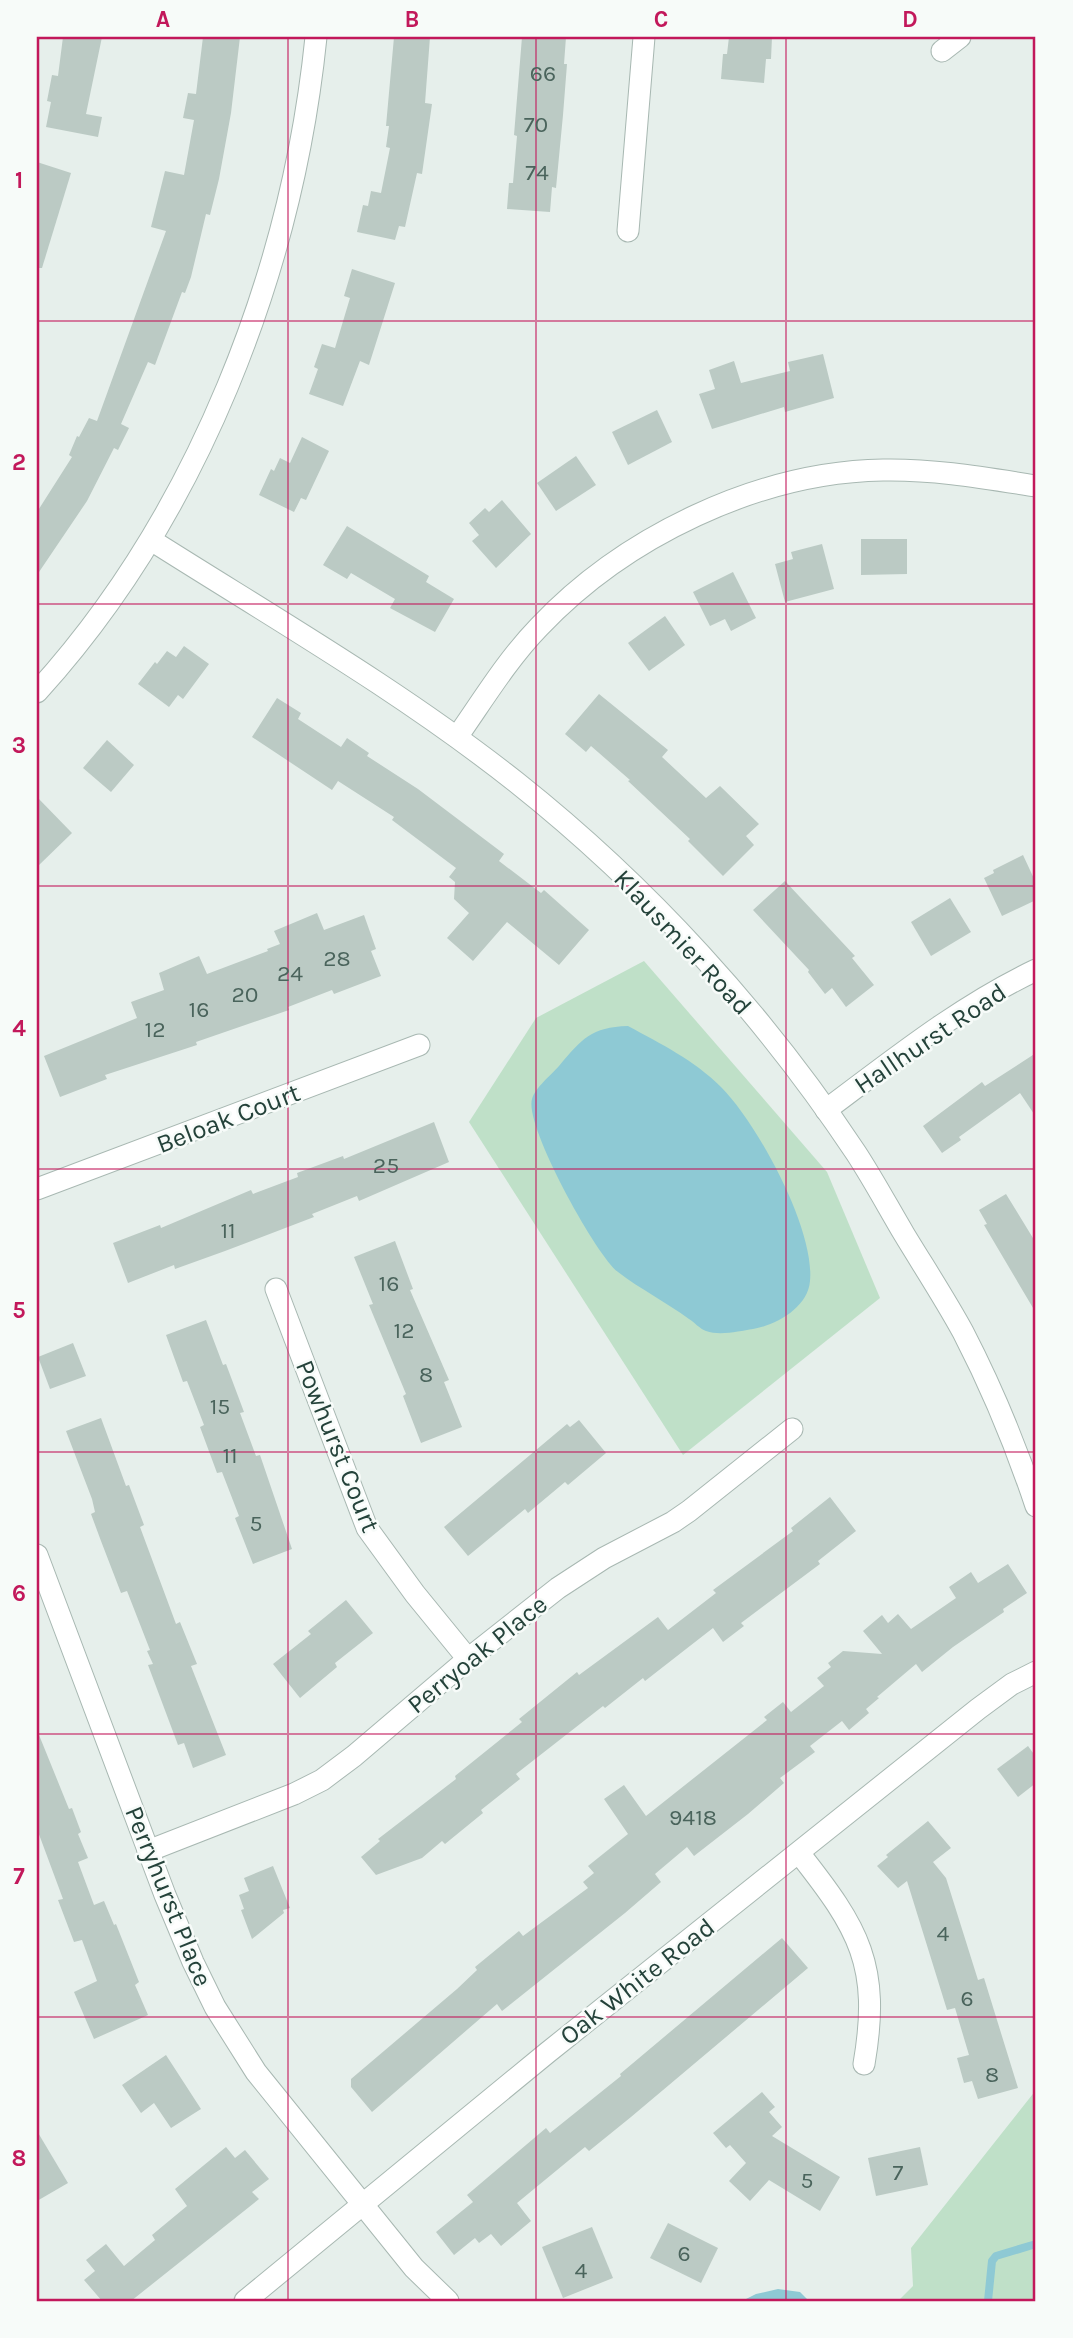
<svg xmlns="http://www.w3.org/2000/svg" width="1073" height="2338" font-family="Karla,sans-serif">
	<rect width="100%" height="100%" fill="#e6efeb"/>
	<!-- green -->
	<g fill="#bfe0c8">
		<polygon points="644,961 827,1172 880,1298 683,1455 469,1122 536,1018"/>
		<polygon points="1036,2090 1036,2301 898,2301 913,2286 911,2248"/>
	</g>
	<!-- water -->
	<g fill="#8ec9d4">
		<path d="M628,1026c33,18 66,34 93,61 36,36 94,142 89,194 -2,26 -33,44 -57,48 -13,2 -33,7 -47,2 -6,-2 -12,-9 -17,-12 -23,-17 -49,-30 -71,-47 -22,-17 -94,-147 -86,-173 3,-11 19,-24 27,-33 23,-27 32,-39 69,-40z"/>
		<polygon points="778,2289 800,2292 809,2301 742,2301 756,2294"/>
	</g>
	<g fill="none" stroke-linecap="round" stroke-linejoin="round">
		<!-- stream -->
		<polyline stroke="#8ec9d4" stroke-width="8" points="988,2301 992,2261 996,2256 1036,2244"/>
	</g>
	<!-- building -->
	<g fill="#bbcac4">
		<polygon points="63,37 102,37 86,114 102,117 98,137 46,127 51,102 47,101 52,75 58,76"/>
		<polygon points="203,37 240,37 231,113 219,179 210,215 206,214 191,277 185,293 182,292 155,365 148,362 121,424 129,428 118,450 114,448 87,501 37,575 37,512 72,457 69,455 77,436 79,437 89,418 97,421 166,231 151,227 165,171 184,175 194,120 183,118 188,93 196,94"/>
		<polygon points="394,37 430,37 425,103 432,104 422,174 417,173 405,227 399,226 395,240 357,232 363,205 368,206 371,191 381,193 390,148 386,147 389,126 386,126"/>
		<polygon points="522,37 566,37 564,64 567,64 563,115 556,188 552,187 550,212 507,209 509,183 513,183 517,136 514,135"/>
		<polygon points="729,37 772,37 771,59 766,59 764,83 721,79 723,54 727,54"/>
		<polygon points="37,162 71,173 42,268 37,268"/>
		<polygon points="352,269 395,283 369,365 360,361 343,406 309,394 318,369 314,367 322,344 335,348 350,298 344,296"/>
		<polygon points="823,354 834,398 785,412 784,407 712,429 699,394 715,389 709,370 734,361 741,383 790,371 788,362"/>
		<polygon points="657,410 672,442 628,465 612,432"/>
		<polygon points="302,437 329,451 306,500 301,498 294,512 259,495 271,469 274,471 280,458 290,463"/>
		<polygon points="576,456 596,485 556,511 537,483"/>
		<polygon points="502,500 531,534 496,568 472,541 479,535 469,523 485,508 489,512"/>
		<polygon points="347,526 429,576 426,582 454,599 435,632 390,608 395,599 351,573 347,579 323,565"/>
		<polygon points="861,539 907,539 907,574 861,575"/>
		<polygon points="822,544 834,589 785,602 775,564 793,559 791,552"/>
		<polygon points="733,572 756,618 731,631 725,619 710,626 693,592"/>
		<polygon points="665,616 685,645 649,671 628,643"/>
		<polygon points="184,646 209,664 183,699 178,695 169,707 138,684 155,662 157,664 167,651 176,657"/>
		<polygon points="599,694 668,750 662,757 706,798 720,786 759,824 746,836 754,845 723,876 688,841 690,839 628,781 630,780 591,746 586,752 565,734"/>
		<polygon points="277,698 301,713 298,719 341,747 347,738 369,753 367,756 418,789 504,854 499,861 541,893 544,890 589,930 559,965 507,922 473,961 447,938 469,913 454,899 455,882 449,877 456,868 392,820 394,817 338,781 332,790 252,737"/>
		<polygon points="107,740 134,765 111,792 83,768"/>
		<polygon points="37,797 72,833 37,867"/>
		<polygon points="1023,855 1036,883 1036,900 1002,916 984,878 994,873 993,870"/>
		<polygon points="785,881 855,956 852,958 874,985 846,1007 832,988 825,994 808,972 809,970 753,910"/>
		<polygon points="950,898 971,932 931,956 911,922"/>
		<polygon points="317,913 324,930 364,915 376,949 371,951 381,976 334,994 332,990 288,1007 289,1010 196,1042 197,1045 105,1075 107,1079 60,1097 44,1056 137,1018 131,1002 164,990 159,973 199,956 207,974 268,951 267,949 280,944 274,931"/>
		<polygon points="1036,1053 1036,1117 1020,1093 959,1137 961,1140 942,1153 923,1126 982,1082 985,1086"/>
		<polygon points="434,1122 449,1162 359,1201 357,1196 312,1214 314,1217 225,1251 175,1269 174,1265 128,1283 113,1243 160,1225 161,1228 251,1190 253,1194 298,1177 297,1173 343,1156 344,1159"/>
		<polygon points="1006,1194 1036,1243 1036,1313 984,1225 987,1224 979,1210"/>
		<polygon points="395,1241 413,1289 410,1290 449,1380 444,1382 462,1427 421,1443 403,1396 406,1394 369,1305 373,1304 354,1257"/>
		<polygon points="206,1320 223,1365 226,1364 244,1412 240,1413 256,1456 260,1455 292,1549 253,1564 235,1518 239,1516 222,1472 217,1473 200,1427 204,1425 187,1381 183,1382 166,1335"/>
		<polygon points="73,1343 86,1376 50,1389 38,1357"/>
		<polygon points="101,1418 126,1486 129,1485 144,1525 140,1527 176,1624 180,1622 197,1664 191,1666 226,1755 193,1768 184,1743 178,1745 148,1665 153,1664 147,1651 150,1650 127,1591 121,1593 101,1541 91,1514 95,1512 92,1499 66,1431"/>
		<polygon points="579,1420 606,1453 568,1485 565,1482 528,1513 525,1509 468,1556 444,1527 567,1424 570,1427"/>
		<polygon points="830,1497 856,1531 818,1561 820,1564 741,1623 744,1626 723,1642 713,1628 645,1681 643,1678 605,1708 603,1706 516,1774 520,1779 481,1810 483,1813 445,1844 442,1841 422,1858 376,1875 361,1857 380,1841 378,1839 456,1779 455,1776 522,1722 519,1719 577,1672 579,1675 658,1617 668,1630 716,1593 713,1590 793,1531 791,1528"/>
		<polygon points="1008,1564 1027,1593 1003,1609 1004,1612 953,1647 922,1672 916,1664 877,1697 879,1698 866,1709 869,1713 849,1730 842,1721 810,1746 815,1752 780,1778 784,1783 748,1814 694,1856 687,1847 655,1874 661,1882 625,1913 502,2011 497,2004 372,2112 351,2087 351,2079 457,1989 477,1970 475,1967 519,1931 523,1936 588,1888 583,1882 594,1873 588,1866 628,1834 604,1799 624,1785 646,1816 767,1720 764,1717 783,1702 791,1712 824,1686 817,1678 831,1667 828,1663 843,1651 882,1654 863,1631 882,1615 888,1623 898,1614 911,1629 956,1598 949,1587 971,1572 978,1583"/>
		<polygon points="346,1600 373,1633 335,1663 337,1667 300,1698 273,1664 311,1634 308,1631"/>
		<polygon points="37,1730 69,1809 72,1808 81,1832 78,1834 88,1858 78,1862 94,1905 104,1901 114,1925 116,1924 139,1982 135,1985 148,2015 94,2039 74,1992 97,1981 82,1940 74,1942 58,1900 63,1899 37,1829"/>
		<polygon points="1028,1746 1036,1757 1036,1783 1018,1797 997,1769"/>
		<polygon points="928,1821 951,1848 933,1862 946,1878 978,1980 984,1978 1018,2088 978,2099 972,2081 964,2083 957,2058 969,2055 955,2008 947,2010 907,1881 898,1888 877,1866 888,1857 886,1855"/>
		<polygon points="273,1866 290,1908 283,1910 284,1913 252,1939 241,1910 244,1909 239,1895 249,1891 244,1878"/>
		<polygon points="782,1938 808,1968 631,2117 589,2151 585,2147 517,2203 531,2221 501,2246 491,2234 479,2243 475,2238 454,2255 436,2232 473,2202 467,2195 546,2128 550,2133 621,2076 620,2074"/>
		<polygon points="166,2055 201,2109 171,2128 154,2103 141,2113 122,2085"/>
		<polygon points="762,2092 775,2107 769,2112 782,2127 772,2136 840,2177 820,2211 769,2180 750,2201 729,2181 746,2163 730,2145 726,2148 713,2133"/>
		<polygon points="37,2131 68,2183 37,2201"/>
		<polygon points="226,2147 235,2158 245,2150 269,2179 252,2192 259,2199 131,2301 102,2301 84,2280 95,2271 86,2260 106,2244 124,2266 155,2240 152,2235 187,2206 175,2189"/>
		<polygon points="920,2147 928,2185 876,2196 868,2158"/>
		<polygon points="668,2223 718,2248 701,2283 650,2258"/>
		<polygon points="592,2227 613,2278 563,2298 542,2247"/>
	</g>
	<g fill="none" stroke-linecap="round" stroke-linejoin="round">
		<defs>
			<g id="minor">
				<polyline points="942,51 960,37"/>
				<polyline points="628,231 644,37"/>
				<path d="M151,540c123,78 250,151 365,242 131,104 247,231 340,371 17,26 32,54 48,81 20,33 41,65 59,98 29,56 53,114 73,174"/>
				<path d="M457,737c26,-37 50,-77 82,-110 85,-90 219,-155 344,-157 52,-1 102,8 153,16"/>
				<path d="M826,1110c67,-50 134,-104 210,-140"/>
				<polyline points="37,1189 419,1045"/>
				<polyline points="276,1289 367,1528 415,1594 468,1659"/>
				<polyline points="37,1555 165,1895 193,1962 215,2007 256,2072 414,2268 448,2301"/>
				<polyline points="148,1851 294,1794 322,1780 354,1756 468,1659 558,1588 604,1558 673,1522 689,1511 792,1429"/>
				<path d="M799,1853c60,76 82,112 65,211"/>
				<polyline points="245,2301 547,2053 978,1709 1012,1684 1036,1672"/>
			</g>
			<path id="tertiary" d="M37,692c160,-176 255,-420 279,-655"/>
		</defs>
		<!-- minor casing -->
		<use href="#minor" stroke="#a8b8b2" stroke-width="23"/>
		<!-- tertiary casing -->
		<use href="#tertiary" stroke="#a8b8b2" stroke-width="23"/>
		<!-- minor -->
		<use href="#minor" stroke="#fff" stroke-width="21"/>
		<!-- tertiary -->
		<use href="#tertiary" stroke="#fff" stroke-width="21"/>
	</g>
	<!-- grid -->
	<path fill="none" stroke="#c2185b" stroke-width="2" stroke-opacity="0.55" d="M288,37v2264M536,37v2264M786,37v2264M37,321h999M37,604h999M37,886h999M37,1169h999M37,1452h999M37,1734h999M37,2017h999"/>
	<g text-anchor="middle" stroke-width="5" stroke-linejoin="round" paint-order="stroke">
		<!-- number labels -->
		<g font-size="23" fill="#4a645c">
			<text x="543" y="81">66</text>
			<text x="536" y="132">70</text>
			<text x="537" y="180">74</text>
			<text x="337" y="966">28</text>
			<text x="290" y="981">24</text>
			<text x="245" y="1002">20</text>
			<text x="199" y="1017">16</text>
			<text x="155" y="1037">12</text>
			<text x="386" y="1173">25</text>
			<text x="228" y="1238">11</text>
			<text x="389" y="1291">16</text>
			<text x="404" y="1338">12</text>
			<text x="426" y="1382">8</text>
			<text x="220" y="1414">15</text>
			<text x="230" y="1463">11</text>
			<text x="256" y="1531">5</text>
			<text x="693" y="1825">9418</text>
			<text x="943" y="1941">4</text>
			<text x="967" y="2006">6</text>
			<text x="992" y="2082">8</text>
			<text x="898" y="2180">7</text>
			<text x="807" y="2188">5</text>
			<text x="684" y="2261">6</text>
			<text x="581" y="2278">4</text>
		</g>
		<!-- street labels -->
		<g font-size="26" fill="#24423a" stroke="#f7fbf9">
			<text transform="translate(683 942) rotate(47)" y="9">Klausmier Road</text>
			<text transform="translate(930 1038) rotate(-34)" y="9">Hallhurst Road</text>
			<text transform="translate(228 1118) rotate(-21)" y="9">Beloak Court</text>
			<text transform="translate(338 1446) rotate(68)" y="9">Powhurst Court</text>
			<text transform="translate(477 1654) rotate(-39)" y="9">Perryoak Place</text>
			<text transform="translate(169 1896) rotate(68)" y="9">Perryhurst Place</text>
			<text transform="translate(637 1981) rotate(-38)" y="9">Oak White Road</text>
		</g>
	</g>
	<!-- border -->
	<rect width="1073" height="2338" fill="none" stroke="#f7fbf9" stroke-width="77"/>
	<rect x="38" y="38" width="996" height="2262" fill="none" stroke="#c2185b" stroke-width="2.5"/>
	<g font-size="23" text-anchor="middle" font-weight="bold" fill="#c2185b">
		<text x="163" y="27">A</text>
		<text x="412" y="27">B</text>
		<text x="661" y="27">C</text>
		<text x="910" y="27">D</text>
		<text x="19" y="188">1</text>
		<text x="19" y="470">2</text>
		<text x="19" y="753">3</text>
		<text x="19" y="1036">4</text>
		<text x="19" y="1318">5</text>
		<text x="19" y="1601">6</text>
		<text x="19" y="1884">7</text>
		<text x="19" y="2166">8</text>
	</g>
</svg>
